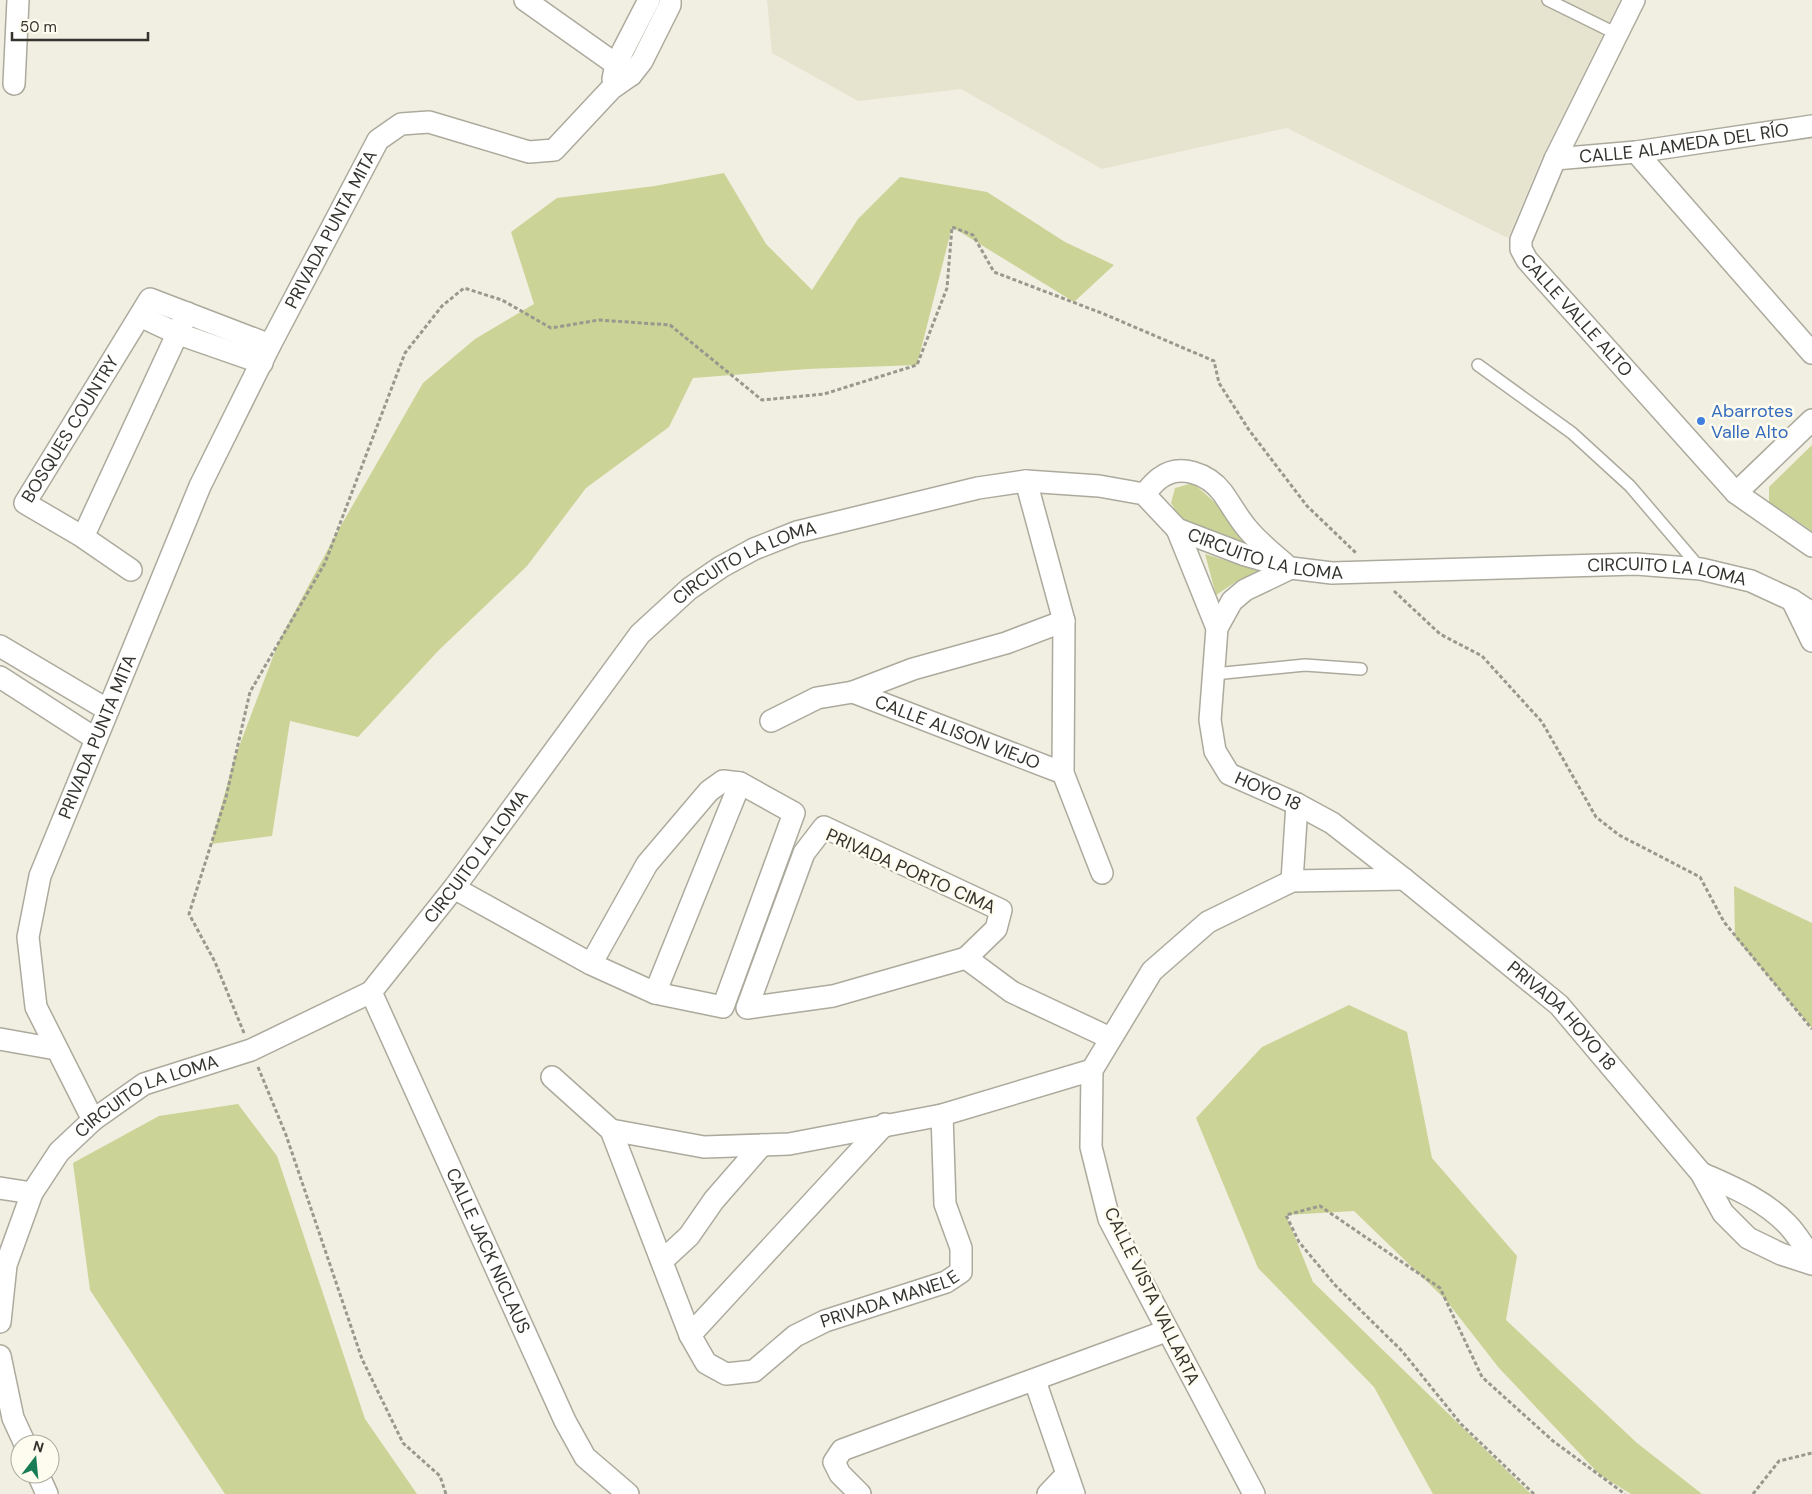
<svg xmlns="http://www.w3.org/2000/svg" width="1812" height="1494" font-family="'DM Sans',sans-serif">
	<rect width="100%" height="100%" fill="#f1efe1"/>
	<!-- built -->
	<polygon fill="#e6e3cf" points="767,0 1620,0 1542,157 1508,238 1287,128 1102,169 961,89 858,101 772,53"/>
	<!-- green -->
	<g fill="#cbd396">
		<polygon points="724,173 766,244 812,290 858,219 900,177 987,192 1065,242 1114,265 1074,302 952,227 917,365 807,369 693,378 669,427 586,488 527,566 439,650 358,737 290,721 272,836 211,844 234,760 279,641 335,536 423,383 475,339 534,304 511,232 557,198 655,186"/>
		<polygon points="1812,445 1812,531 1769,502 1769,487"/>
		<polygon points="1193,483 1219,506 1258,553 1181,520 1171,503 1175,488"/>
		<polygon points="1205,554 1266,573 1237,581 1216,595"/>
		<polygon points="1734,886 1812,923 1812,1028 1735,937"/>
		<polygon points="1349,1005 1407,1032 1432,1158 1517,1256 1506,1320 1637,1443 1702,1494 1631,1494 1600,1475 1499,1368 1445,1299 1354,1211 1286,1215 1313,1282 1531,1494 1433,1494 1374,1387 1258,1268 1196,1118 1262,1047"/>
		<polygon points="238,1104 277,1156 365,1419 417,1494 225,1494 90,1290 73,1163 159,1116"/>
	</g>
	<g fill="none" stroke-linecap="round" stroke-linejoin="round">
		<defs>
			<g id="lane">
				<polyline points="1548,0 1617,34"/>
				<polyline points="1478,365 1572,433 1630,486 1700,568"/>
				<polyline points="1214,674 1305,665 1361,669"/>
			</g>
			<g id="street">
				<polyline points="525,0 631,75"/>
				<path id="s1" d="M1634,0l-79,159 -34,81v9l6,11 209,233 76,53"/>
				<polyline points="613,79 616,64 649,0"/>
				<polyline points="14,84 18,0"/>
				<polyline points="1636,152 1812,353"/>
				<path id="s2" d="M1555,159l81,-7 176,-26"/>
				<polyline points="140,316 176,333 262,363"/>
				<polyline points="1026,481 1064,621 1063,773 1102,873"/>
				<polyline points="1736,493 1812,420"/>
				<path d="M1144,494c5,-5 10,-12 16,-16 20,-15 48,-4 62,14 8,11 15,24 24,35 11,14 25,25 39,37"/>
				<path id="s3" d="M1177,529l40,99 -7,92 5,31 14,23 68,30 35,19 72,56 155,126 142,168 22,40 25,25 33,16 31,10"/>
				<polyline points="83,537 187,313"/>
				<path id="s4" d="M131,570l-48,-33 -58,-34 125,-204 120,46"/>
				<polyline points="1792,600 1812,641"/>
				<polyline points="1217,628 1232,601 1245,590 1291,568"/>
				<polyline points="0,646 108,710"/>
				<polyline points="0,677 96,739"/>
				<path id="s5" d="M853,692l210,81"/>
				<polyline points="771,721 817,698 853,692 913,669 1006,643 1064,621"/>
				<polygon points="824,827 1001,910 996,929 966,958 833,996 747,1008 804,853"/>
				<polyline points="1292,881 1297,804"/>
				<polyline points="454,888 591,964 655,993 723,1007 794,813 740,783 723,781 709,791 647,864 591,964"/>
				<polyline points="966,958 1012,992 1110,1038"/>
				<path id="s6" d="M371,992l194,429 20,36 43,37"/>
				<polyline points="655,993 740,783"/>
				<polyline points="0,1039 56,1049"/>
				<path id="s7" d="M552,1077l59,53 79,205 16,28 20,11 28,-3 41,-35 30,-15 121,-39 15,-10v-24l-16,-44 -3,-89"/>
				<path id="s8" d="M93,1120l-57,-113 -8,-70 12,-61 160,-390 70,-141 108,-205 23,-16 28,-2 100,30 25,-2 57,-61 20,-14 11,-14 28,-56v-5"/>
				<polyline points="611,1130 704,1147 789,1144 942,1115 1092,1070"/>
				<path d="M1701,1173c31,14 62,26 86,51 10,10 17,23 25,34"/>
				<polyline points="0,1188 32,1193"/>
				<polyline points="662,1261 689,1236 714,1200 762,1145"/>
				<path id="s9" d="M0,1322l6,-57 26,-72 27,-41 34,-32 51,-36 107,-34 120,-58 83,-104 186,-254 49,-45 32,-22 33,-18 43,-17 181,-44 48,-7 73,5 45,8 33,35 68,26 46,13 41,5 304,-9 65,5 50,12 41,19 20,13"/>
				<polyline points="690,1335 885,1124"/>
				<polyline points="0,1356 13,1418 25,1444"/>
				<polyline points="1035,1381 1074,1494"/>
				<polyline points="38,1474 47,1494"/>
				<polyline points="860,1494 840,1474 834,1462 842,1450 1166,1331"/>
				<polyline points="1048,1494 1067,1474"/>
				<polyline points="1254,1494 1109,1219 1091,1147 1092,1070 1152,971 1208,922 1292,881 1404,879"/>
			</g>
		</defs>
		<!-- lane casing -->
		<use href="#lane" stroke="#acaa9d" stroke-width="14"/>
		<!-- street casing -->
		<use href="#street" stroke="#acaa9d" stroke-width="24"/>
		<!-- path -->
		<g stroke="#99988e" stroke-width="3" stroke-dasharray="4 2.5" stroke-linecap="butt">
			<polyline points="1394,591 1440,634 1482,656 1542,722 1596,817 1619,835 1700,877 1724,922 1812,1029"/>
			<polyline points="244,1033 215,962 189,914 226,797 250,692 325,563 405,353 442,306 464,288 502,300 551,328 599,320 670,325 762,400 824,394 917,365 947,288 952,227 973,235 994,272 1104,314 1214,361 1219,383 1249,430 1307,506 1356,553"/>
			<polyline points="258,1067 286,1135 362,1359 403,1443 440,1476 446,1494"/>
			<polyline points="1534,1494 1461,1424 1402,1351 1335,1285 1299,1242 1286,1215 1320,1206 1440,1288 1482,1377 1553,1441 1625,1494"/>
			<polyline points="1753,1494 1779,1461 1812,1453"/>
		</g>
		<!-- lane -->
		<use href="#lane" stroke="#fff" stroke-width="11"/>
		<!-- street -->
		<use href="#street" stroke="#fff" stroke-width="21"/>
	</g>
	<!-- markers -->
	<circle fill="#3f7fe0" stroke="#fefcee" stroke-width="2" cx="1701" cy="421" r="5"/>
	<g text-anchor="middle" stroke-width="5" stroke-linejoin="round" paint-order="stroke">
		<!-- street labels -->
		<g font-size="18" fill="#34332e" stroke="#fefcee">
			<text dy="6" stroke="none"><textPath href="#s2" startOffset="130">CALLE ALAMEDA DEL RÍO</textPath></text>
			<text dy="6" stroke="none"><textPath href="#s8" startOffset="969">PRIVADA PUNTA MITA</textPath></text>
			<text dy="6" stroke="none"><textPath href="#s1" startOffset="361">CALLE VALLE ALTO</textPath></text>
			<text dy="6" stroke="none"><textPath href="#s4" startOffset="212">BOSQUES COUNTRY</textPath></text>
			<text dy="6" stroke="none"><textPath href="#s9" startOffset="1669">CIRCUITO LA LOMA</textPath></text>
			<text dy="6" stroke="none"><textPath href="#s9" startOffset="1114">CIRCUITO LA LOMA</textPath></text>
			<text dy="6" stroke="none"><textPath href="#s9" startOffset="2074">CIRCUITO LA LOMA</textPath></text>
			<text dy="6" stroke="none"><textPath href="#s5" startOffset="112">CALLE ALISON VIEJO</textPath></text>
			<text dy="6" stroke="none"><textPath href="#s8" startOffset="410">PRIVADA PUNTA MITA</textPath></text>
			<text dy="6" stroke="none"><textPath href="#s3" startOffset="300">HOYO 18</textPath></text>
			<text dy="6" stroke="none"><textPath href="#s9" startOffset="709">CIRCUITO LA LOMA</textPath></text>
			<text transform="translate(911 871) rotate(24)" y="6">PRIVADA PORTO CIMA</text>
			<text dy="6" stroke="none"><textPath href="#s3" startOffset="672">PRIVADA HOYO 18</textPath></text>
			<text dy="6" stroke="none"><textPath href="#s9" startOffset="289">CIRCUITO LA LOMA</textPath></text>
			<text dy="6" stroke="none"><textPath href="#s6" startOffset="284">CALLE JACK NICLAUS</textPath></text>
			<text transform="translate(1152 1296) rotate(64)" y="6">CALLE VISTA VALLARTA</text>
			<text dy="6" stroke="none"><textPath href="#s7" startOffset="538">PRIVADA MANELE</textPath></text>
		</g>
		<!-- shop labels -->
		<g font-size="18" fill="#366cbe" stroke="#fefcee" text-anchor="start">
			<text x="1711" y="417">Abarrotes<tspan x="1711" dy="21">Valle Alto</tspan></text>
		</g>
	</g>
	<!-- north arrow -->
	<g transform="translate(35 1459) rotate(16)"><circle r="24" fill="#fefcee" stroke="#adaca1"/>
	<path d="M0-4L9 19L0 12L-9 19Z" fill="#177c54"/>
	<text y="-8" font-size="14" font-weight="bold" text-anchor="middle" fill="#34332e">N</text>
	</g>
	<!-- scale -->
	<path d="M12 32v8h136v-8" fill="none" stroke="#34332e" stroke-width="2.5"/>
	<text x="20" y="32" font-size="15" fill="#34332e" stroke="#fefcee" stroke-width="4" paint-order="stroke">50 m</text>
</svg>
